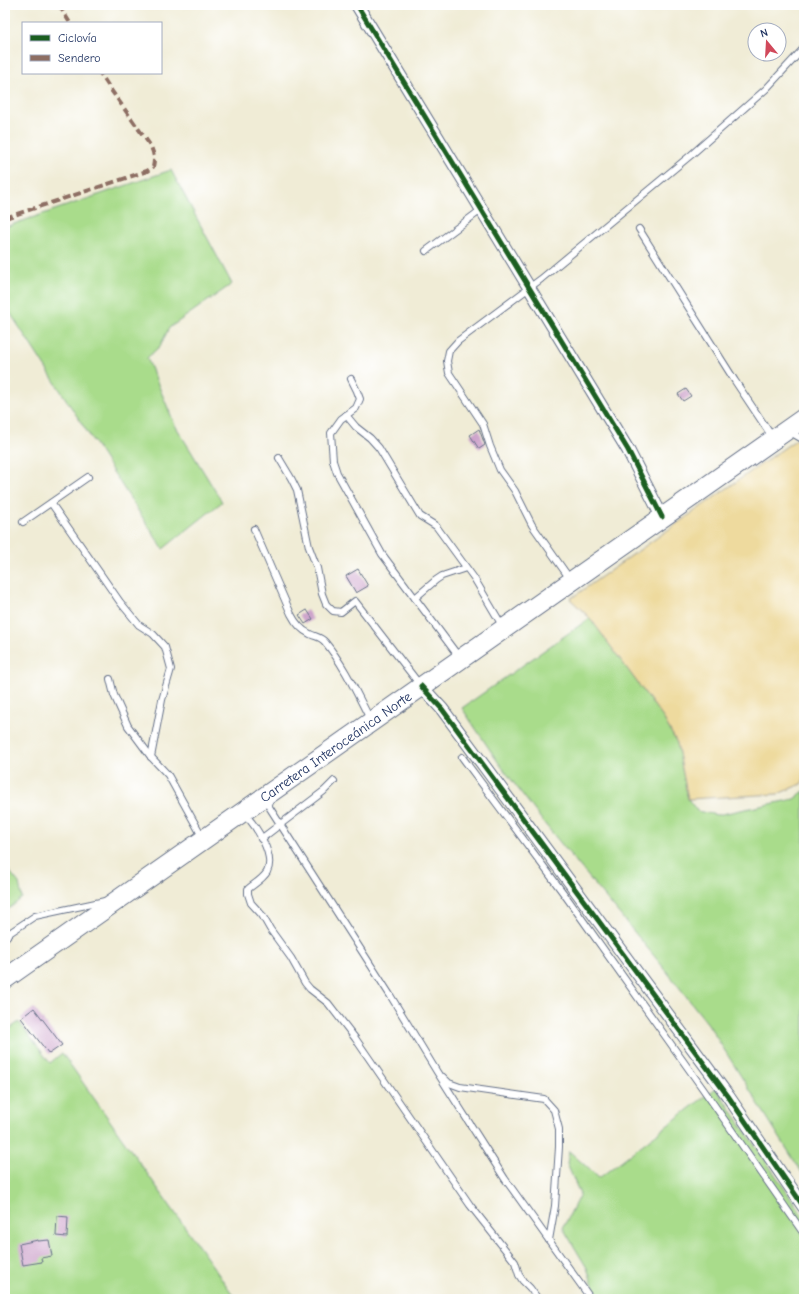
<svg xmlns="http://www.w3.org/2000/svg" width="809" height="1304" font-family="'Comic Neue',sans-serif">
	<rect width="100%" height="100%" fill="#fff"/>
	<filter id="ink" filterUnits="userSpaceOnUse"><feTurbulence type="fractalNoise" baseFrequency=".025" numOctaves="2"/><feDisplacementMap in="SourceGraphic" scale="8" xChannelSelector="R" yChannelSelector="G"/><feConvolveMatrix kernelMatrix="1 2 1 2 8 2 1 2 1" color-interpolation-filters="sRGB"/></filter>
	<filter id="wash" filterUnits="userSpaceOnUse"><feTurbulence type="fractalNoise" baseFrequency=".012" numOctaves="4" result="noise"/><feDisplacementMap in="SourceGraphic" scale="16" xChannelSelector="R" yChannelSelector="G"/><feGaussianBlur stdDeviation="0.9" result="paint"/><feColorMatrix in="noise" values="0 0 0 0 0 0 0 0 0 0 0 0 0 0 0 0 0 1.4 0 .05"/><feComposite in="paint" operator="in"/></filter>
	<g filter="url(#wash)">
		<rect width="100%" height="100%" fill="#f0ecd6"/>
		<!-- green -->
		<g fill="#a9dc8b" stroke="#628674">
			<polygon points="171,170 232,284 169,328 160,346 147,358 175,425 222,502 163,549 5,305 5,227"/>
			<polygon points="590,618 664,719 677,743 688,799 697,811 717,815 794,799 804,791 804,1176 708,1024 664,968 544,823 498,762 462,708"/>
			<polygon points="5,866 19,883 22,898 5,912"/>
			<polygon points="19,1022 50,1063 62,1053 236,1299 5,1299 5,1032"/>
			<polygon points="716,1088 804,1217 804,1299 600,1299 595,1291 587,1268 563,1228 580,1194 567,1164 569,1151 599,1178"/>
		</g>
		<!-- sand -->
		<polygon fill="#eeda9e" stroke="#84847e" points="804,434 804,780 801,784 778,794 688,799 677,743 664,719 590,618 570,599"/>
		<g id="blocks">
			<!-- building -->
			<g fill="#cca1ca">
				<polygon points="686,389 691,396 683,401 678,394"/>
				<polygon points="479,429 485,445 479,449 470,435"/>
				<polygon points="358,569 368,586 356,593 346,576"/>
				<polygon points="307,610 313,619 305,624 299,615"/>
				<polygon points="34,1008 62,1045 49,1054 21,1018"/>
				<polygon points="57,1216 68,1217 67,1237 56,1236"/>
				<polygon points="38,1240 38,1241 49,1240 52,1256 41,1258 42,1262 23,1265 19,1244"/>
			</g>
		</g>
	</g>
	<g filter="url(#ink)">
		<use href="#blocks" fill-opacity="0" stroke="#667188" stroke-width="1"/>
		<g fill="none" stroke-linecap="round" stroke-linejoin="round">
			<defs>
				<g id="service">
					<polyline points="639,229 735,381 773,438"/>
					<polyline points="426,251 481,210"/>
					<polyline points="351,379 357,391 360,399 356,408 341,419 331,433 333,461 337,473 382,554 459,657"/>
					<polyline points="346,415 356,427 370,438 379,448 420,516 436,526 474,578 503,627"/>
					<polyline points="790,432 804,440"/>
					<polyline points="279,458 291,478 297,490 309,547 317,568 322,594 326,604 333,611 341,612 355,601 420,685"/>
					<polyline points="51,503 120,602 139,625 153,634 165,647 171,669 162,700 151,757"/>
					<polyline points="23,522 88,477"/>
					<path d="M254,529l37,85c4,8 10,16 19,20 6,3 11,3 15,8 19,23 32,52 45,77"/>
					<polyline points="570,579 532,525 515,491 500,470 490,446 483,424 449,373 447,361 449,351 458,341 541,279 691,155 766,89 804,48"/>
					<polyline points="415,598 436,580 442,576 466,568"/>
					<polyline points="110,679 114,695 128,726 151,757 168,775 203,838"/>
					<polyline points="462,757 567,898 703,1089 804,1234"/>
					<polyline points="264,799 390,995 437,1072 505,1179 591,1299"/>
					<path d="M244,813c11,12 32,42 23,59 -4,7 -13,12 -19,17v5l3,9 11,12 8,14 21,29 14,25 5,6 18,14 27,35 115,167 45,57 4,13 4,6 7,7 8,11"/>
					<polyline points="261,839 324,791 334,781"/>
					<polyline points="5,938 11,932 35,916 105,901"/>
					<polyline points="443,1077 449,1083 460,1087 544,1099 554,1110 559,1129 559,1147 555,1206 549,1240"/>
				</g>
				<g id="minor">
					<polyline points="357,5 628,450 662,517"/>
					<polyline points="421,686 442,709 728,1096 804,1207"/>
				</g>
				<g id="trunk">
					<path id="s1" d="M5,979l799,-561"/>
				</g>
			</defs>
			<!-- service casing -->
			<use href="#service" stroke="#667188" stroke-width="8"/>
			<!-- minor casing -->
			<use href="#minor" stroke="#667188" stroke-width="14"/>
			<!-- trunk casing -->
			<use href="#trunk" stroke="#667188" stroke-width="21"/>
			<!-- service -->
			<use href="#service" stroke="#fff" stroke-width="6"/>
			<!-- minor -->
			<use href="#minor" stroke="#fff" stroke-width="12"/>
			<!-- trunk -->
			<use href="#trunk" stroke="#fff" stroke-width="19"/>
			<!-- quiet -->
			<g stroke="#8d6e63" stroke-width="4" stroke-dasharray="8 4" stroke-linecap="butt">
				<polyline points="59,5 70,23"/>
				<path d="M5,218l142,-47 6,-4c2,-8 1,-14 -3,-22l-39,-55 -11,-17"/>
			</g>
			<defs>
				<g id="cycleway">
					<polyline points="357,5 628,450 662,517"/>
					<polyline points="421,686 442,709 728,1096 804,1207"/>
				</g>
			</defs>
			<!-- cycleway casing -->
			<use href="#cycleway" stroke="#fff" stroke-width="8"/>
			<!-- cycleway -->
			<use href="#cycleway" stroke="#1b5e20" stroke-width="5"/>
		</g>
	</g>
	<g text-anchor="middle" stroke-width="3.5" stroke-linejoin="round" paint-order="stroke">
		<!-- street labels -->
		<g font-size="14" fill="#1b2f5e" stroke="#fff">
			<text dy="5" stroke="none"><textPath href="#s1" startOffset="404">Carretera Interoceánica Norte</textPath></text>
		</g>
	</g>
	<!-- margin -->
	<rect width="809" height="1304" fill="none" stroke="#fff" stroke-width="20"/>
	<!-- legend -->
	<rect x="22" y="22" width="140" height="52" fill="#ffffff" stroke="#a4acbf"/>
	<rect x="30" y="35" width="20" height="6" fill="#1b5e20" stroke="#a4acbf"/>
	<text x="58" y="42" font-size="12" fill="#1b2f5e">Ciclovía</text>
	<rect x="30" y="55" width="20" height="6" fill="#8d6e63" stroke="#a4acbf"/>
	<text x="58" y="62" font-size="12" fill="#1b2f5e">Sendero</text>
	<!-- north arrow -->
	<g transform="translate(767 42) rotate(342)"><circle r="19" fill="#ffffff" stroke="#a4acbf"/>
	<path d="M0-3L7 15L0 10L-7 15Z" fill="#d1495b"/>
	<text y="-6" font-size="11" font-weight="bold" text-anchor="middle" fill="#1b2f5e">N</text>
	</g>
</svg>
